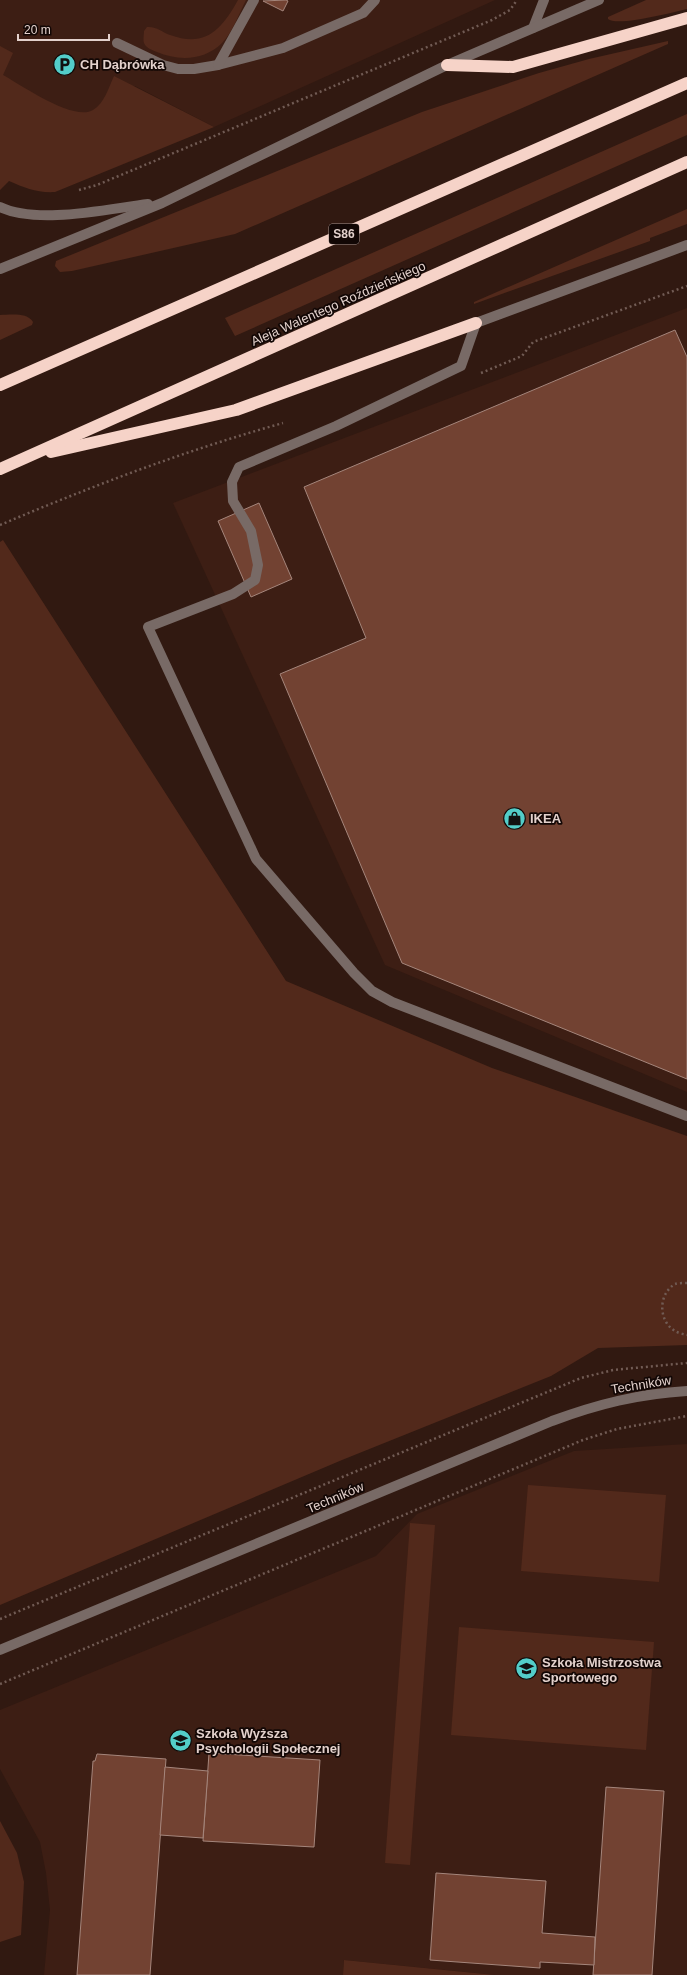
<svg xmlns="http://www.w3.org/2000/svg" width="687" height="1975" font-family="Helvetica,sans-serif">
	<rect width="100%" height="100%" fill="#311911"/>
	<!-- built -->
	<g fill="#3d1e14">
		<polygon points="0,0 495,0 214,127 135,86 95,125 0,85"/>
		<polygon points="687,308 687,1092 385,965 173,503"/>
		<polygon points="687,1444 687,1975 495,1975 344,1960 343,1975 44,1975 50,1910 46,1873 40,1842 0,1769 0,1710 376,1556 417,1514 574,1451"/>
	</g>
	<!-- green -->
	<g fill="#52291b">
		<path d="M238,0h8c-7,13 -13,32 -24,43 -18,18 -44,18 -65,9 -5,-2 -11,-4 -13,-9 -1,-3 0,-9 0,-12l3,-4c9,-1 15,5 23,8 36,13 52,-6 68,-35z"/>
		<path d="M646,0h41v9c-13,3 -70,18 -79,10v-2z"/>
		<polygon points="668,41 668,44 235,234 72,271 60,272 55,266 56,261 422,112 539,73 589,59"/>
		<path d="M0,46l13,7 -10,22c18,10 71,47 90,35 11,-6 16,-23 21,-34l100,51 -159,65c-18,1 -30,-4 -46,-11l-9,9z"/>
		<polygon points="687,114 687,135 235,336 225,318"/>
		<polygon points="687,209 687,224 650,238 650,241 474,304 474,302"/>
		<path d="M0,315c10,0 27,-3 33,7l-1,3 -32,15z"/>
		<polygon points="3,540 286,981 492,1068 687,1136 687,1345 598,1348 551,1376 342,1460 0,1605 0,542"/>
		<polygon points="528,1485 666,1495 659,1582 521,1571"/>
		<polygon points="410,1523 435,1525 410,1865 385,1863"/>
		<polygon points="459,1627 654,1642 646,1750 451,1735"/>
		<polygon points="0,1821 17,1853 24,1882 21,1935 0,1942"/>
		<polygon points="344,1960 495,1975 343,1975"/>
	</g>
	<!-- building -->
	<g fill="#724232" stroke="#a5867c">
		<polygon points="286,0 288,1 283,11 263,1"/>
		<polygon points="675,330 687,357 687,1079 402,963 280,674 366,638 304,487"/>
		<polygon points="259,503 292,579 251,597 218,521"/>
		<polygon points="209,1753 320,1760 314,1847 203,1841"/>
		<polygon points="97,1754 166,1759 150,1975 77,1975 93,1761 95,1761"/>
		<polygon points="165,1767 208,1771 203,1838 160,1835"/>
		<polygon points="606,1787 664,1791 652,1975 593,1975"/>
		<polygon points="436,1873 546,1881 542,1933 595,1937 594,1965 540,1962 540,1968 430,1960"/>
	</g>
	<g fill="none" stroke-linecap="round" stroke-linejoin="round">
		<!-- path -->
		<g stroke="#715b54" stroke-width="2.5" stroke-dasharray="2 3" stroke-linecap="butt">
			<polyline points="79,190 97,185 492,20 510,10 517,0"/>
			<polyline points="481,373 522,356 533,342 687,286"/>
			<path d="M0,525c92,-39 187,-75 283,-102"/>
			<path d="M687,1283c-4,0 -9,0 -12,1 -17,10 -17,37 0,47 3,2 8,3 12,4"/>
			<polyline points="0,1619 581,1378 613,1370 687,1363"/>
			<polyline points="0,1684 583,1440 617,1429 687,1416"/>
		</g>
		<!-- minor -->
		<g stroke="#786a66" stroke-width="10">
			<polyline points="533,28 544,0"/>
			<polyline points="117,43 163,65 178,69 194,69 218,65 283,48 363,13 375,0"/>
			<polyline points="218,65 254,0"/>
			<path d="M0,207c37,18 107,2 148,-3"/>
			<polyline points="687,245 476,323 461,366 336,426 239,467 232,482 233,501 251,531 258,565 255,580 233,594 148,627 256,859 354,973 372,991 392,1002 687,1116"/>
			<polyline points="0,269 162,203 447,65 599,0"/>
			<path d="M0,1650l552,-229c46,-17 86,-27 135,-30"/>
		</g>
		<!-- highway -->
		<g stroke="#f6d3c8" stroke-width="12">
			<polyline points="447,65 513,67 687,18"/>
			<polyline points="0,385 687,83"/>
			<polyline points="51,452 236,410 476,323"/>
			<polyline points="0,469 687,162"/>
		</g>
	</g>
	<!-- icons -->
	<defs>
		<symbol id="parking-disc" viewBox="-11 -11 22 22"><circle r="9.5" fill="#53cdc9" stroke="#120705"/><path d="M-3.5-5.5H1a3.5 3.5 0 0 1 0 7H-1V5.5H-3.5ZM-1-3.4V-.6H.8a1.4 1.4 0 0 0 0-2.8Z" fill="#111"/></symbol>
		<symbol id="shop-disc" viewBox="-11 -11 22 22"><circle r="9.5" fill="#53cdc9" stroke="#120705"/><path d="M-5-2.5h2.3a2.7 3.5 0 0 1 5.4 0H5L5.5 6h-11ZM-1.5-2.5h3a1.5 2.3 0 0 0-3 0Z" fill="#111"/></symbol>
		<symbol id="school-disc" viewBox="-11 -11 22 22"><circle r="9.5" fill="#53cdc9" stroke="#120705"/><path d="M0-5L7-2L0 1L-7-2ZM-4 1L0 2.5L4 1V4Q0 6-4 4Z" fill="#111"/></symbol>
		<symbol id="university-disc" viewBox="-11 -11 22 22"><circle r="9.5" fill="#53cdc9" stroke="#120705"/><path d="M0-5L7-2L0 1L-7-2ZM-4 1L0 2.5L4 1V4Q0 6-4 4Z" fill="#111"/></symbol>
	</defs>
	<g fill-rule="evenodd">
		<use href="#parking-disc" x="52" y="52" width="25" height="25"/>
		<use href="#shop-disc" x="502" y="806" width="25" height="25"/>
		<use href="#school-disc" x="514" y="1656" width="25" height="25"/>
		<use href="#university-disc" x="168" y="1728" width="25" height="25"/>
	</g>
	<g text-anchor="middle" stroke-width="3.5" stroke-linejoin="round" paint-order="stroke">
		<!-- shield labels -->
		<rect fill="#120705" stroke="#a49490" stroke-width="1" x="329" y="224" width="30" height="20" rx="3"/>
		<g font-size="12" font-weight="bold" fill="#e3d1cc">
			<text x="344" y="238">S86</text>
		</g>
		<!-- poi labels -->
		<g font-size="13" font-weight="bold" fill="#e3d1cc" stroke="#120705" text-anchor="start">
			<text x="80" y="69">CH Dąbrówka</text>
			<text x="530" y="823">IKEA</text>
			<text x="542" y="1667">Szkoła Mistrzostwa<tspan x="542" dy="15">Sportowego</tspan></text>
			<text x="196" y="1738">Szkoła Wyższa<tspan x="196" dy="15">Psychologii Społecznej</tspan></text>
		</g>
		<!-- street labels -->
		<g font-size="13" fill="#e3d1cc" stroke="#120705">
			<text transform="translate(338 303) rotate(-24)" y="5">Aleja Walentego Roździeńskiego</text>
			<text transform="translate(641 1384) rotate(-9)" y="5">Techników</text>
			<text transform="translate(335 1497) rotate(-23)" y="5">Techników</text>
		</g>
	</g>
	<!-- scale -->
	<path d="M18 34v6h91v-6" fill="none" stroke="#e3d1cc" stroke-width="2"/>
	<text x="24" y="34" font-size="12" fill="#e3d1cc" stroke="#120705" stroke-width="3" paint-order="stroke">20 m</text>
</svg>
